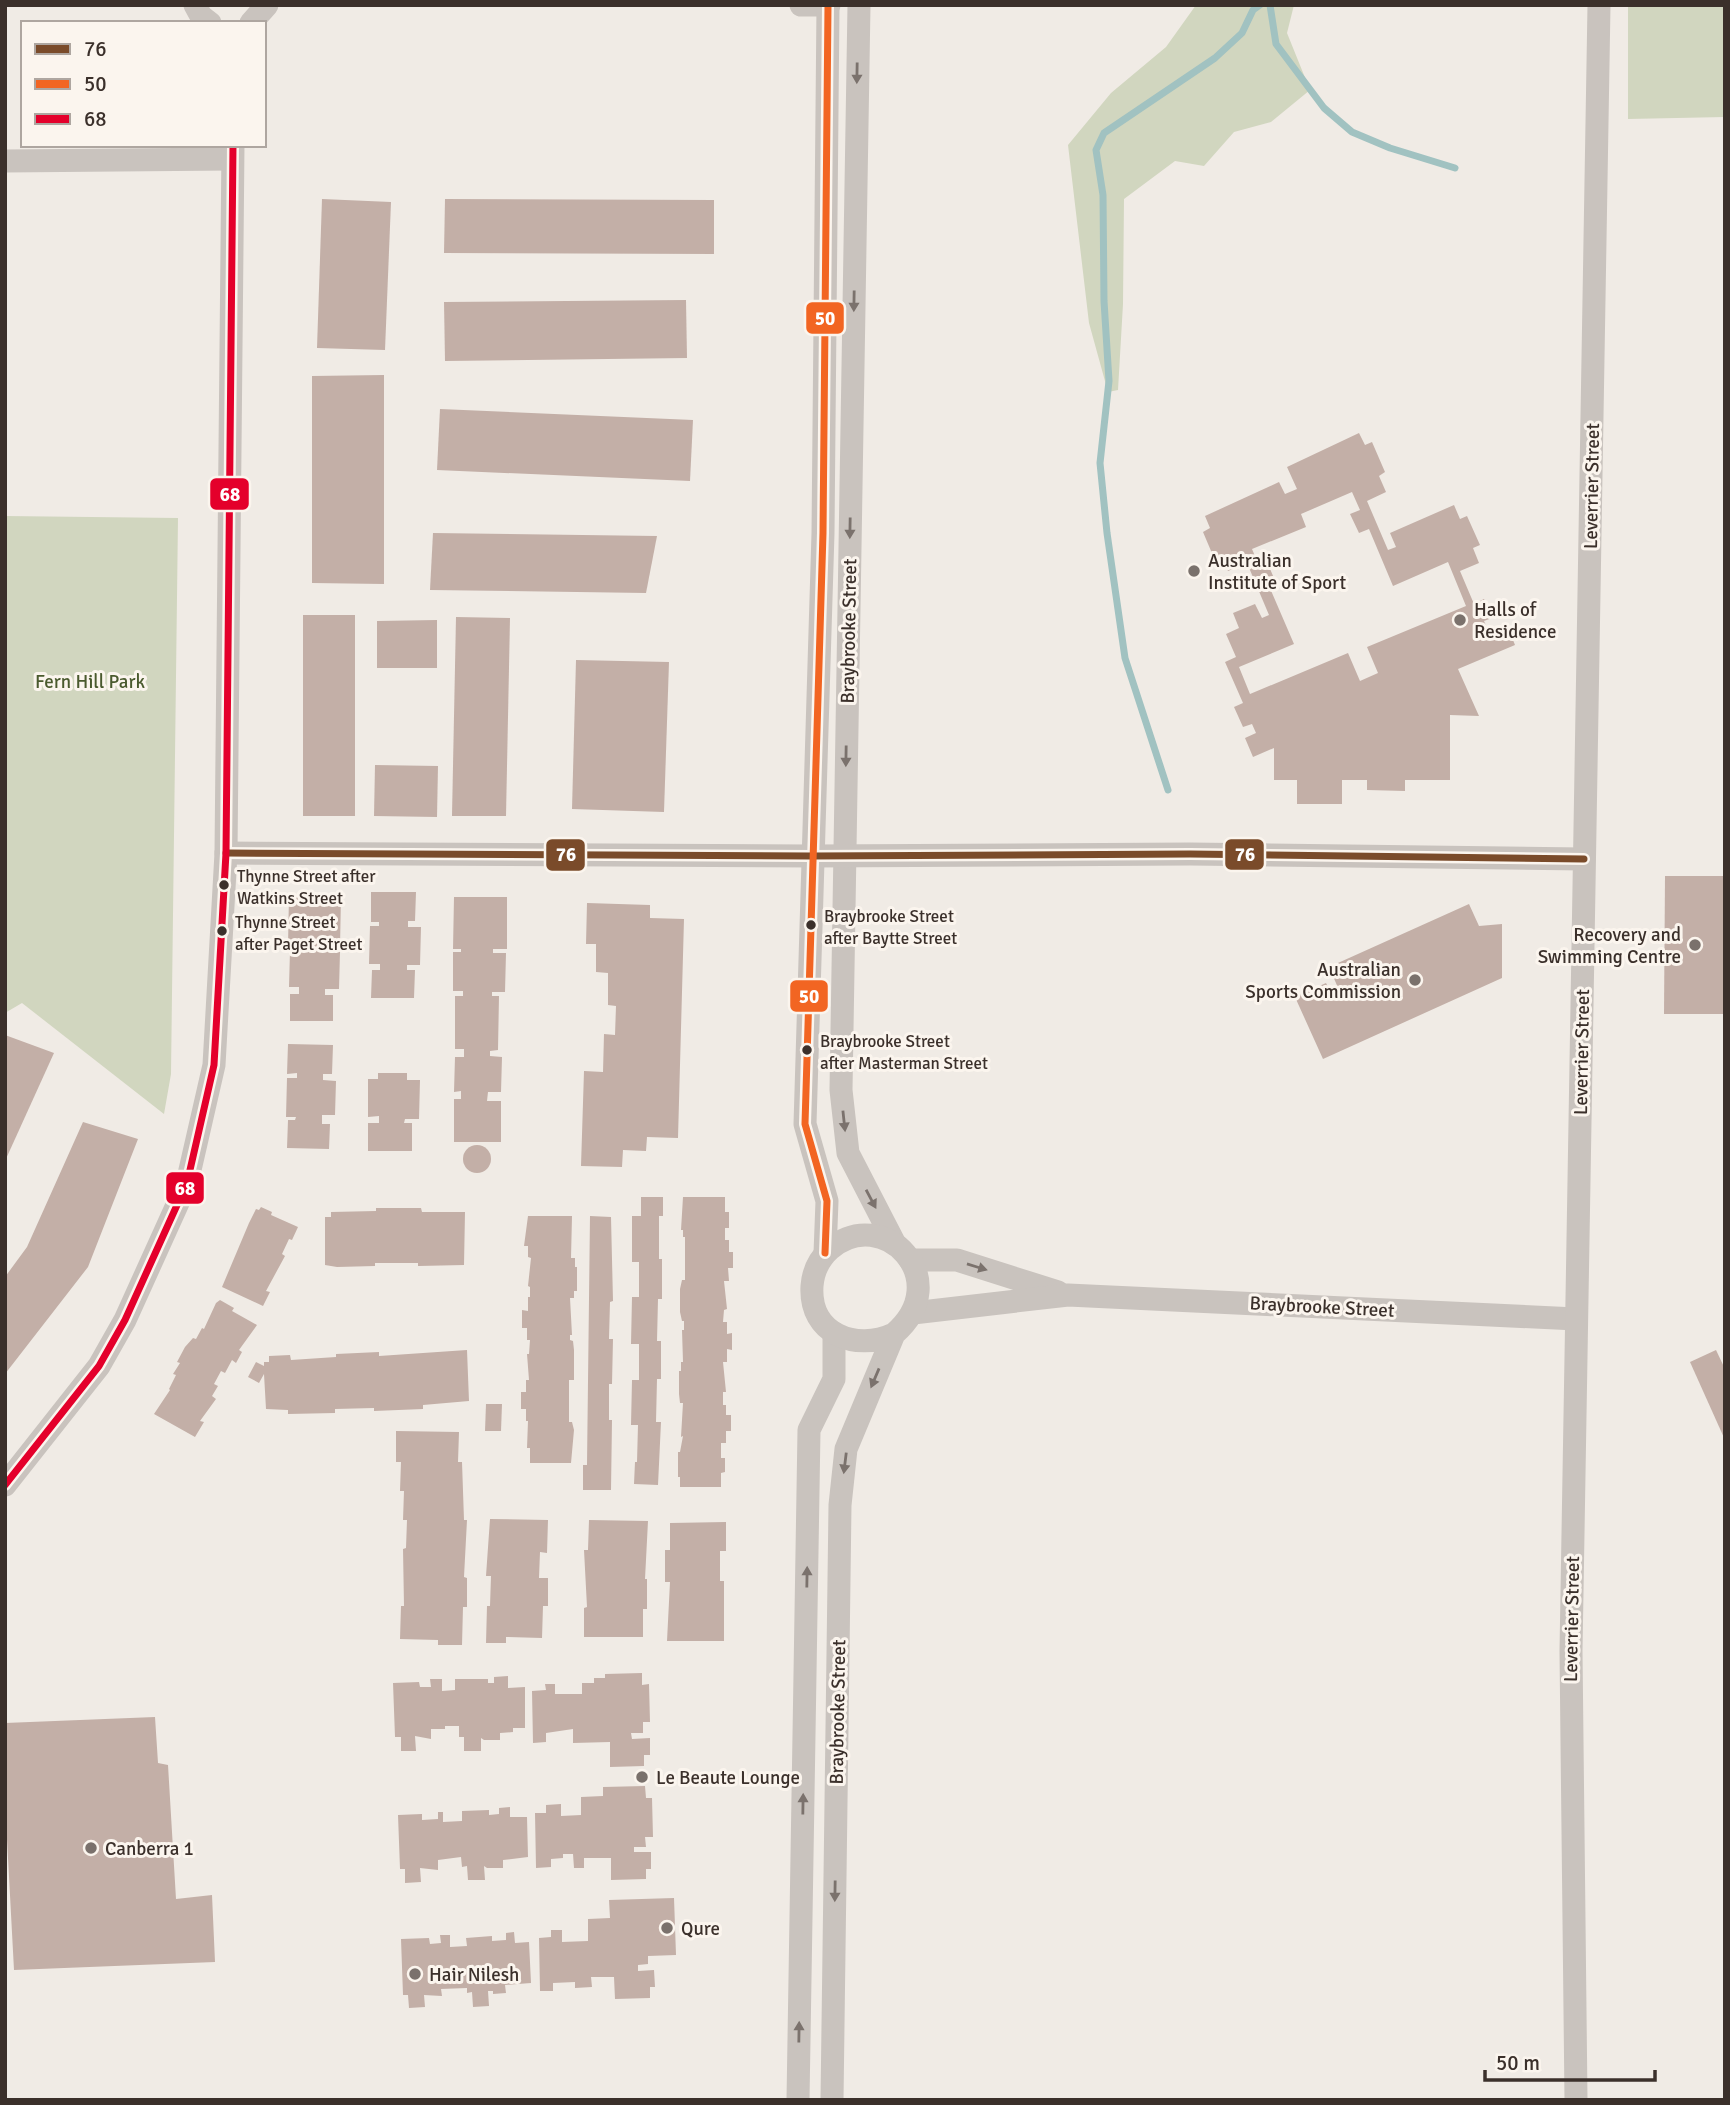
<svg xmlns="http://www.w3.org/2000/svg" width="1730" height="2105" font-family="Signika,sans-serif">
	<rect width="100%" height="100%" fill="#f0ebe5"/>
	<!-- green -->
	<g fill="#d1d6bf">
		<polygon points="1196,5 1294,5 1287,33 1310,90 1271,122 1234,132 1204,166 1175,161 1124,199 1123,304 1118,390 1108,392 1089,323 1068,145 1111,93 1166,47"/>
		<polygon points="1628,5 1725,5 1725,117 1628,119"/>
		<polygon points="5,516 178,518 171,1074 164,1114 22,1003 5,1013"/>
	</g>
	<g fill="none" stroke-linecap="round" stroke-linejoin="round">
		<!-- stream -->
		<g stroke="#a1c2c1" stroke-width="7">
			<polyline points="1270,5 1276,44 1324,108 1352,132 1390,148 1455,168"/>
			<polyline points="1168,790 1125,658 1107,533 1100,463 1109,381 1104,301 1103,195 1096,150 1104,133 1215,58 1242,33 1253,10 1260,5"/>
		</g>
	</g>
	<!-- building -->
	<g fill="#c3afa7" fill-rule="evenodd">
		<polygon points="322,199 391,202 385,350 317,348"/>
		<polygon points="445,199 714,200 714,254 444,253"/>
		<polygon points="686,300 687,358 445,361 444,302"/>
		<polygon points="384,375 384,584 312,583 312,376"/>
		<polygon points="440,409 693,420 690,481 437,470"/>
		<path d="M1359,433l6,12 7,-3 13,30 -6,4 7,16 -19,9 21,49 8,-3 -6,-14 64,-28 6,14 7,-3 13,29 -7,3 6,15 -19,8 14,33 10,-5 8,19 -8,3 5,11 18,-7 8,20 -57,24 21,47 -29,-1v65h-45v11l-38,-1v-10h-25v24h-45v-24h-23v-32l-21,9 -8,-19 11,-5 -4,-9 -9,3 -9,-20 9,-4 -18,-41 11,-5 -10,-23 13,-6 -6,-15 22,-9 7,14 7,-3 -22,-52 -19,8 -7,-16 -7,3 -11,-26 7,-4 -5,-12 74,-34 6,12 12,-5 -10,-22zM1352,492l8,18 -10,4 9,19 10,-4 24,57 55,-24 18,44 -99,41 11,26 -18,8 -12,-28 -98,41 -11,-27 55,-23 -25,-58 7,-3 -8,-19 -8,4 -8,-19 54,-22 -5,-13z"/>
		<polygon points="433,533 657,536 646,593 430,590"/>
		<rect x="303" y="615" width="52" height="201"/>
		<polygon points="456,617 510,618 506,816 452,816"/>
		<polygon points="437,620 437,668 377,668 377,621"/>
		<polygon points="576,660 669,662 664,812 572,809"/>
		<polygon points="375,765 438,766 437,817 374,816"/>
		<polygon points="1665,876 1725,876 1725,1014 1664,1014"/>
		<polygon points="371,892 416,892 415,921 408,921 408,927 421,927 420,965 407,965 407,970 415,970 414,998 371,998 372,970 380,970 380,964 369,964 370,926 379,926 379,922 371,922"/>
		<polygon points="289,895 341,896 340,947 326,947 326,951 340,952 339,989 325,989 325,995 333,995 333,1021 290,1021 290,994 299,994 299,987 289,987 290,951 297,950 298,946 288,946"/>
		<polygon points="454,897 507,897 507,949 493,949 493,953 506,953 505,992 492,992 492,996 499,996 498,1050 490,1051 490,1056 502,1057 501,1092 488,1092 487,1101 501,1101 501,1142 454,1142 454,1099 461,1099 461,1091 454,1092 455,1057 464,1057 464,1049 455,1049 455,996 463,996 463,991 453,991 453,952 461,952 461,949 453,949"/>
		<polygon points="587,903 650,905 650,918 684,919 678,1138 647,1137 646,1151 623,1150 622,1167 581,1166 584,1071 603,1072 604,1034 615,1035 616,1006 608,1005 608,973 596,972 596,944 586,944"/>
		<polygon points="1469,904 1479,926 1502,924 1502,978 1323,1059 1295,997 1326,983 1331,993 1339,990 1329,967"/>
		<polygon points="5,1035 54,1053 5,1161"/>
		<polygon points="288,1044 333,1045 332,1074 323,1074 323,1080 336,1081 335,1115 322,1115 322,1124 330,1124 329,1149 287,1148 288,1120 295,1120 296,1117 286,1117 287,1078 297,1078 297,1073 287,1074"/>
		<polygon points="378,1073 407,1073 407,1080 420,1080 419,1119 405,1119 404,1123 412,1123 412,1151 368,1151 368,1123 379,1123 379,1116 368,1117 368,1079 378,1079"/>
		<polygon points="83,1122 138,1139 88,1267 5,1374 5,1277 27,1247"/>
		<circle cx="477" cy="1159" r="14"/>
		<polygon points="641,1197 663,1197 663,1216 659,1216 659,1259 662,1259 662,1299 658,1299 657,1341 661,1341 661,1379 657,1379 656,1422 661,1422 658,1485 634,1484 635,1462 637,1462 638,1425 631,1425 632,1380 639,1380 639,1344 631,1344 632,1297 639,1297 639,1262 632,1262 632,1216 641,1216"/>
		<polygon points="683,1197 725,1197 725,1212 729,1212 729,1228 725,1228 725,1240 729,1240 729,1252 733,1252 733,1268 728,1268 729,1281 724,1281 727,1309 724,1310 723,1322 727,1322 727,1334 732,1333 732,1350 727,1349 727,1362 723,1362 726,1392 723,1392 723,1405 726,1405 726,1415 731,1415 731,1431 726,1431 726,1443 721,1443 721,1458 725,1458 725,1472 721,1473 721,1487 680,1487 680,1477 678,1477 678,1452 680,1452 683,1436 681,1437 683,1403 680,1403 679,1394 679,1371 681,1371 681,1362 683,1362 682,1330 684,1330 684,1321 682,1321 680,1312 680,1289 682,1280 685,1280 685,1237 683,1237 683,1230 681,1230"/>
		<polygon points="261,1207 272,1212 271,1215 298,1227 292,1240 289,1239 282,1254 285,1256 266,1291 270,1292 263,1306 222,1287 249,1223 256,1209 259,1210"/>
		<polygon points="376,1208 421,1208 422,1212 465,1212 464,1265 418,1266 418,1263 375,1263 375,1266 337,1267 325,1265 325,1217 331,1217 331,1212 376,1211"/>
		<polygon points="528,1216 572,1216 571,1258 575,1258 575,1267 577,1267 577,1291 574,1291 574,1298 570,1298 572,1335 570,1335 570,1340 573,1341 574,1350 574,1380 569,1380 569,1422 572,1422 574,1430 571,1463 530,1463 530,1448 527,1448 528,1421 526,1421 526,1409 521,1409 521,1392 526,1392 526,1380 529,1380 527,1354 529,1354 530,1340 527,1340 527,1328 522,1328 522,1310 528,1311 528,1297 530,1297 530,1287 528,1286 531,1258 528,1257 528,1246 524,1246"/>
		<polygon points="590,1216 611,1217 613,1301 610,1302 609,1339 613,1339 612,1384 609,1384 609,1420 612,1420 611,1490 583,1490 583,1465 587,1465"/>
		<polygon points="220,1300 234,1308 232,1311 257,1325 239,1350 242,1352 236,1363 232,1360 225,1373 221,1371 214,1384 218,1386 212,1396 216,1399 200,1421 204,1422 195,1437 154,1414 170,1390 169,1389 176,1375 173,1374 180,1363 177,1362 185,1347 193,1338 196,1339 202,1328 204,1329 216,1303"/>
		<polygon points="467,1350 469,1401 423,1405 423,1409 374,1411 374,1408 335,1409 335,1413 288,1414 288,1410 266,1409 264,1374 259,1383 248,1377 256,1362 264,1366 264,1362 269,1362 269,1356 290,1355 291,1360 336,1357 336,1354 379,1352 379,1356"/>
		<polygon points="1716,1350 1725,1369 1725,1440 1690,1362"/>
		<polygon points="486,1404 502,1404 501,1431 485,1431"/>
		<polygon points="396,1431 459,1432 458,1462 462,1462 464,1520 467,1520 464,1577 467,1578 467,1607 463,1607 462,1645 438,1645 438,1640 400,1639 401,1606 404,1606 403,1549 406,1548 407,1520 403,1520 404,1491 400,1491 401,1462 396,1462"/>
		<polygon points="490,1519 548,1520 547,1553 540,1552 539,1578 548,1578 548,1606 543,1606 542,1638 506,1637 506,1643 486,1643 487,1606 490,1606 491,1576 486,1576"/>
		<polygon points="589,1520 648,1521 645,1579 647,1579 647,1609 643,1609 643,1637 584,1637 584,1608 587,1607 584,1550 588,1550"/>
		<polygon points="726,1522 726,1551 720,1551 720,1581 724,1581 724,1641 667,1641 670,1582 665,1582 665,1550 670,1550 670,1523"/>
		<polygon points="642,1673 642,1685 649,1684 650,1722 643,1722 643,1733 631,1733 632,1739 650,1738 650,1755 644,1755 644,1766 610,1767 610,1742 573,1743 573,1729 546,1733 546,1742 533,1743 532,1691 546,1690 545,1684 555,1684 555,1694 582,1694 582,1683 594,1683 594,1678 605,1678 605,1674"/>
		<polygon points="508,1676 508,1688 525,1687 525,1728 513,1728 513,1732 500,1733 500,1740 484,1740 481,1738 481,1751 464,1751 464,1737 459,1737 459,1726 445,1726 445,1729 431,1729 431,1739 415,1736 416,1751 401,1751 401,1737 395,1737 393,1683 419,1682 420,1687 431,1687 430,1679 442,1679 442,1691 455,1690 455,1679 488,1679 488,1683 494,1683 494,1677"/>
		<polygon points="155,1717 158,1763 168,1765 176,1899 212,1895 215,1962 14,1970 5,1802 5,1723"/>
		<polygon points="645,1786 646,1798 652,1798 653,1837 645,1837 646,1847 634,1847 634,1852 651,1852 651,1869 646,1869 646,1879 611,1880 611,1858 584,1858 584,1868 574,1868 573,1854 563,1854 563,1858 551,1859 551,1867 536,1868 535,1813 546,1813 546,1805 561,1804 561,1816 581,1815 581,1797 603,1796 603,1787"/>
		<polygon points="510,1807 510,1817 527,1817 528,1857 503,1860 503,1868 487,1868 484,1866 485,1880 468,1880 467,1866 462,1867 461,1857 438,1860 438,1870 420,1868 421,1882 405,1883 405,1869 400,1869 398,1815 422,1814 422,1820 438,1819 438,1812 443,1812 443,1822 462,1821 462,1811 489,1810 489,1815 499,1814 499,1808"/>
		<polygon points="674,1898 676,1955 648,1956 648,1964 638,1965 638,1971 654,1970 655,1987 650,1987 650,1998 615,1999 614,1977 591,1977 592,1987 575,1988 575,1982 553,1983 553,1991 540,1991 539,1938 551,1937 551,1930 562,1930 562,1942 588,1941 588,1919 610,1918 609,1900"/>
		<polygon points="514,1932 515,1943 529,1942 531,1983 505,1985 506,1993 493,1994 493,1991 488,1991 489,2006 473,2007 472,1992 467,1993 467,1988 441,1989 442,1996 424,1995 425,2007 409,2008 408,1995 403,1995 401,1939 429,1938 430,1944 441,1943 440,1935 450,1935 450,1947 467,1946 466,1938 492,1936 492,1941 506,1940 506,1933"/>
	</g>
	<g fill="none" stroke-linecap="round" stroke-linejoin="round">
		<!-- minor -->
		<g stroke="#c9c3be" stroke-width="23">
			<polyline points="195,5 201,16 210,23"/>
			<polyline points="801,5 829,5"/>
			<polyline points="859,5 841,1090 848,1153 895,1244"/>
			<polyline points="251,23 267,5"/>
			<polyline points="5,161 232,159"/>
			<polyline points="226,853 812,856 1190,854 1584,859"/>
			<polyline points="825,1253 827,1201 805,1124 823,533 828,5"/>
			<polyline points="910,1260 957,1260 1058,1292"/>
			<polyline points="913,1313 1068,1295 1576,1319"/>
			<polyline points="5,1485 99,1366 125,1320 187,1183 214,1065 226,853 233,145"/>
			<polyline points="798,2100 809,1430 834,1379 834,1333"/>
			<path d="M832,2100l8,-595 6,-56 48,-115c63,-54 -11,-131 -64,-85 -11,10 -17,23 -18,37 -3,48 44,66 82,48"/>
			<polyline points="1576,2100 1571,1651 1599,5"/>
		</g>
		<defs>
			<polyline id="bus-1" points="226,853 812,856 1190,854 1584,859"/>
			<polyline id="bus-2" points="825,1253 827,1201 805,1124 823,533 828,5"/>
			<polyline id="bus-3" points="5,1485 99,1366 125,1320 187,1183 214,1065 226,853 233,145"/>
		</defs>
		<!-- bus-1 casing -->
		<use href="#bus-1" stroke="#fbf5ee" stroke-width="12"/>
		<!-- bus-2 casing -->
		<use href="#bus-2" stroke="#fbf5ee" stroke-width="12"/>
		<!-- bus-3 casing -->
		<use href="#bus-3" stroke="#fbf5ee" stroke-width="12"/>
		<!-- bus-1 -->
		<use href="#bus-1" stroke="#7a4b2a" stroke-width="7"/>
		<!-- bus-2 -->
		<use href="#bus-2" stroke="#f26522" stroke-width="7"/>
		<!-- bus-3 -->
		<use href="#bus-3" stroke="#e4002b" stroke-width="7"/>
	</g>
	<!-- one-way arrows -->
	<defs><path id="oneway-solid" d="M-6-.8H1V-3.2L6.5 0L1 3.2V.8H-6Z" transform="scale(1.75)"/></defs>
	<g fill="#7b726d">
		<use href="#oneway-solid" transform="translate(857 73) rotate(91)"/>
		<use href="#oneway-solid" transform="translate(854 301) rotate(91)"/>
		<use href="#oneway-solid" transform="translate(850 528) rotate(91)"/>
		<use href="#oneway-solid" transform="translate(846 756) rotate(91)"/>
		<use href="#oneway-solid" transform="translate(844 1121) rotate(84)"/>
		<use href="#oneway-solid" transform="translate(871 1199) rotate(62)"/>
		<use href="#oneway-solid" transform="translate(977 1267) rotate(17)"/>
		<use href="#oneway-solid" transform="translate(875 1378) rotate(113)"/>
		<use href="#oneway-solid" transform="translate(845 1463) rotate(97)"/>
		<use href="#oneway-solid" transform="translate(807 1577) rotate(-89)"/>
		<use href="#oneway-solid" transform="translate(803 1804) rotate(-89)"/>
		<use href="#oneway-solid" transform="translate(835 1891) rotate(91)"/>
		<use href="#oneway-solid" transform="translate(799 2032) rotate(-89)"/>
	</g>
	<!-- markers -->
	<g fill="#7a716c" stroke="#fbf5ee" stroke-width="2.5">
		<circle cx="1194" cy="571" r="7"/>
		<circle cx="1460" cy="620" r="7"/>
		<circle cx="1695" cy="945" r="7"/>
		<circle cx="1415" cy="980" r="7"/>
		<circle cx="642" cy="1777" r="7"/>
		<circle cx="91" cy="1848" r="7"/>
		<circle cx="667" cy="1928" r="7"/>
		<circle cx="415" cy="1974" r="7"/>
	</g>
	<g fill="#3b302b" stroke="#fbf5ee" stroke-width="2.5">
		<circle cx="224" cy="885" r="6"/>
		<circle cx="811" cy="925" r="6"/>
		<circle cx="222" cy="931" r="6"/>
		<circle cx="807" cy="1050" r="6"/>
	</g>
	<g text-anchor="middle" stroke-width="6" stroke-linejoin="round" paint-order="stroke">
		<!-- bus labels -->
		<g font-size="17" fill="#3b302b" stroke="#fbf5ee" text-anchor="start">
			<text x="237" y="882">Thynne Street after<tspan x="237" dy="22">Watkins Street</tspan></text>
			<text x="824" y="922">Braybrooke Street<tspan x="824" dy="22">after Baytte Street</tspan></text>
			<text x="235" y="928">Thynne Street<tspan x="235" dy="22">after Paget Street</tspan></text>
			<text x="820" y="1047">Braybrooke Street<tspan x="820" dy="22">after Masterman Street</tspan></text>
		</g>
		<!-- street labels -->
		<g font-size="19" fill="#3b302b" stroke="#fbf5ee">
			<text transform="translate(1591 486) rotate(-89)" y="7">Leverrier Street</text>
			<text transform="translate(848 631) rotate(-89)" y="7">Braybrooke Street</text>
			<text transform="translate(1581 1052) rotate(-89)" y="7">Leverrier Street</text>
			<text transform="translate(1322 1306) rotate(3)" y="7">Braybrooke Street</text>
			<text transform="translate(1571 1619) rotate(-89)" y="7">Leverrier Street</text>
			<text transform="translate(837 1712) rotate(-89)" y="7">Braybrooke Street</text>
		</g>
		<!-- poi labels -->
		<g font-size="19" fill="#3b302b" stroke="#fbf5ee" text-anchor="start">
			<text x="1208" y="567">Australian<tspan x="1208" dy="22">Institute of Sport</tspan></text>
			<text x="1474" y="616">Halls of<tspan x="1474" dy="22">Residence</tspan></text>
			<text x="1681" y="941" text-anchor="end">Recovery and<tspan x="1681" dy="22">Swimming Centre</tspan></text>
			<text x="1401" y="976" text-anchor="end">Australian<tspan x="1401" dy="22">Sports Commission</tspan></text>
			<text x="656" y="1784">Le Beaute Lounge</text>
			<text x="105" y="1855">Canberra 1</text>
			<text x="681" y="1935">Qure</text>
			<text x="429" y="1981">Hair Nilesh</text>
		</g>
		<!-- park labels -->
		<g font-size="19" fill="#4a5a2e" stroke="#fbf5ee">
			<text x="90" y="688">Fern Hill Park</text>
		</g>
	</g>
	<g stroke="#fbf5ee" stroke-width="2.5">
		<rect x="805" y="301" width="40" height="34" rx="7" fill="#f26522"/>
		<rect x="209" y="477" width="41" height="34" rx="7" fill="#e4002b"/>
		<rect x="1224" y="838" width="41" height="33" rx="7" fill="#7a4b2a"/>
		<rect x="545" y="838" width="41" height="34" rx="7" fill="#7a4b2a"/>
		<rect x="789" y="979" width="40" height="34" rx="7" fill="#f26522"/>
		<rect x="165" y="1171" width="40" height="34" rx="7" fill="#e4002b"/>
	</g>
	<g font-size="19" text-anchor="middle" font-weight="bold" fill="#fff">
		<text x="825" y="325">50</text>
		<text x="230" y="501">68</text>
		<text x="1245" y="861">76</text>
		<text x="566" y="861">76</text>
		<text x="809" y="1003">50</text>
		<text x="185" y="1195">68</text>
	</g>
	<!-- border -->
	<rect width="1730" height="2105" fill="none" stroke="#3b302b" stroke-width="14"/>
	<!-- legend -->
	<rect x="21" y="21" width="245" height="126" fill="#fbf5ee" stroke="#aea6a0" stroke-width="2"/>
	<rect x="35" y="44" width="35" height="10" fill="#7a4b2a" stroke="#aea6a0" stroke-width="2"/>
	<text x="84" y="56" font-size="21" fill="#3b302b">76</text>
	<rect x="35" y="79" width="35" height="10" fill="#f26522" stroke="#aea6a0" stroke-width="2"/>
	<text x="84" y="91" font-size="21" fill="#3b302b">50</text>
	<rect x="35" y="114" width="35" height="10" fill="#e4002b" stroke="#aea6a0" stroke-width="2"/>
	<text x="84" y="126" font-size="21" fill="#3b302b">68</text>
	<!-- scale -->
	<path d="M1485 2070v10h170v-10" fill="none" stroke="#3b302b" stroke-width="3.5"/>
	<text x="1496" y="2070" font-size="21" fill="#3b302b" stroke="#fbf5ee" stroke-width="5" paint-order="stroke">50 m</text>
</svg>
